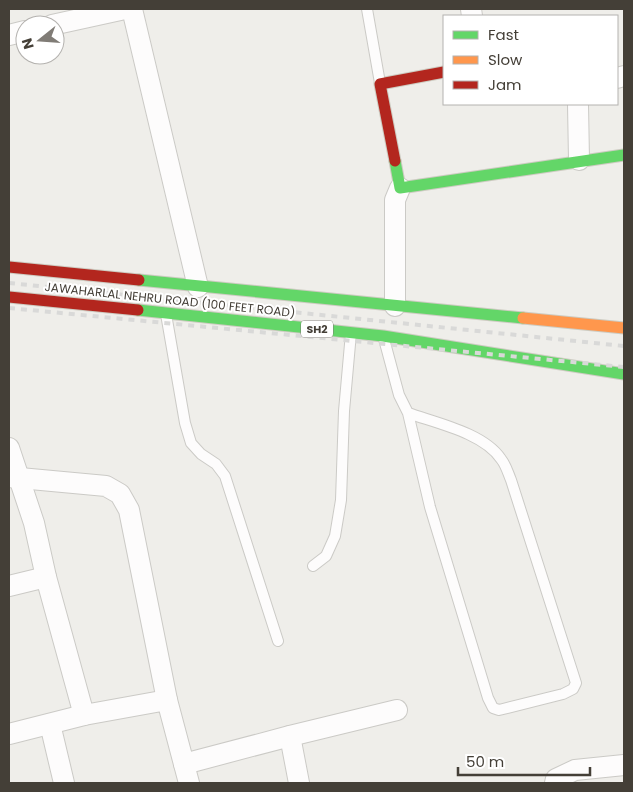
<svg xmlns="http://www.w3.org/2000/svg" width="633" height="792" font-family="Poppins,sans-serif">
	<rect width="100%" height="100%" fill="#efeeea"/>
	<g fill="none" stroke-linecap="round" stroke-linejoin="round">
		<defs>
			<g id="lane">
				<polyline points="367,9 380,83"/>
				<polyline points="166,314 185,423 191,443 201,454 216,464 225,476 278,641"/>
				<path d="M384,339l15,56 9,18c28,10 76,20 93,46 5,6 7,14 10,21l65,203 -3,6 -10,5 -64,16 -6,-2 -5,-10 -58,-191 -22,-94"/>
				<polyline points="313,566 326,556 335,536 341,500 344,411 351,333"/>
			</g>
			<g id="street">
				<polyline points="132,9 198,287"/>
				<polyline points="471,9 472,16"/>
				<polyline points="52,25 125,9"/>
				<polyline points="9,35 25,31"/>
				<polyline points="617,78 624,76"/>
				<polyline points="578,104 579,160"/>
				<polyline points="395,306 395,200 400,188"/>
				<polyline points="9,448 34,523 46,577 84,715"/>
				<polyline points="9,477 106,486 120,494 129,510 167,700"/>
				<polyline points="9,586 46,577"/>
				<polyline points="50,724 64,783"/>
				<polyline points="9,734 84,715 167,700 189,783"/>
				<polyline points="290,736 299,783"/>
				<polyline points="184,764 290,736 397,710"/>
				<polyline points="555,783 556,779 575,770 624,765"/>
			</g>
			<g id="fast">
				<polyline points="395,161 400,188 624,155"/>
				<polyline points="139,280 523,318"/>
				<polyline points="138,310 383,336 624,374"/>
			</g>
			<polyline id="slow" points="523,318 624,328"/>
			<g id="jam">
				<polyline points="395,161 380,84 444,72"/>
				<polyline points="9,267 139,280"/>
				<polyline points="9,297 138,310"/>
			</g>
		</defs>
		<!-- lane casing -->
		<use href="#lane" stroke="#cbcac6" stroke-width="12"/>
		<!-- street casing -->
		<use href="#street" stroke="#cbcac6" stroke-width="22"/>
		<!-- fast casing -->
		<use href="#fast" stroke="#cdcbc1" stroke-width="13"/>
		<!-- slow casing -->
		<use href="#slow" stroke="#cdcbc1" stroke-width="13"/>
		<!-- jam casing -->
		<use href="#jam" stroke="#cdcbc1" stroke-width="13"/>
		<!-- lane -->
		<use href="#lane" stroke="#fdfcfc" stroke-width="10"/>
		<!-- street -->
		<use href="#street" stroke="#fdfcfc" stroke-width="20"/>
		<!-- fast -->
		<use href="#fast" stroke="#63d668" stroke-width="11"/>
		<!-- slow -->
		<use href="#slow" stroke="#ff974d" stroke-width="11"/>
		<!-- jam -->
		<use href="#jam" stroke="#b3261e" stroke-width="11"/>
		<!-- rail -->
		<g stroke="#d9d9d8" stroke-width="4" stroke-dasharray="6 6" stroke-linecap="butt">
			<polyline points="9,283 624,346"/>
			<polyline points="9,308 624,367"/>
		</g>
	</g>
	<g text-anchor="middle" stroke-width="4" stroke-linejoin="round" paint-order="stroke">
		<!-- shield labels -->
		<rect fill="#fff" stroke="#7c7973" stroke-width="1" x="301" y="320.5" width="32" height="17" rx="4"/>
		<g font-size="11" font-weight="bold" fill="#443f37">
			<text x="317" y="333">SH2</text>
		</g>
		<!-- street labels -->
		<g font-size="12" fill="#443f37" stroke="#fff">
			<text transform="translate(170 300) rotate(6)" y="4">JAWAHARLAL NEHRU ROAD (100 FEET ROAD)</text>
		</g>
	</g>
	<!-- border -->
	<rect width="633" height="792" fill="none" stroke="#443f37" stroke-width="20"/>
	<!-- legend -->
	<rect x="443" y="15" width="175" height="90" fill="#ffffff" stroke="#b4b2af"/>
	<rect x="453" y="31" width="25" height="8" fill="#63d668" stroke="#b4b2af"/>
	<text x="488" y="40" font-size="15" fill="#443f37">Fast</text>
	<rect x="453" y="56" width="25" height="8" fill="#ff974d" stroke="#b4b2af"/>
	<text x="488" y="65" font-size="15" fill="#443f37">Slow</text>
	<rect x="453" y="81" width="25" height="8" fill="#b3261e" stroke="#b4b2af"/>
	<text x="488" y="90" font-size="15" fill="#443f37">Jam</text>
	<!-- north arrow -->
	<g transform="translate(40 40) rotate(253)"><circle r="24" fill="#ffffff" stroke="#b4b2af"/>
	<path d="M0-4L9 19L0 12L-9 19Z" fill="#807c76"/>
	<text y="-8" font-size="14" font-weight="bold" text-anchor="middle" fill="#443f37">N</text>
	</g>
	<!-- scale -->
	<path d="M458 767v8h132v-8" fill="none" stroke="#443f37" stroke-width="2.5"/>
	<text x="466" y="767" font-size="15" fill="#443f37" stroke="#ffffff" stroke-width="4" paint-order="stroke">50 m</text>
</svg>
